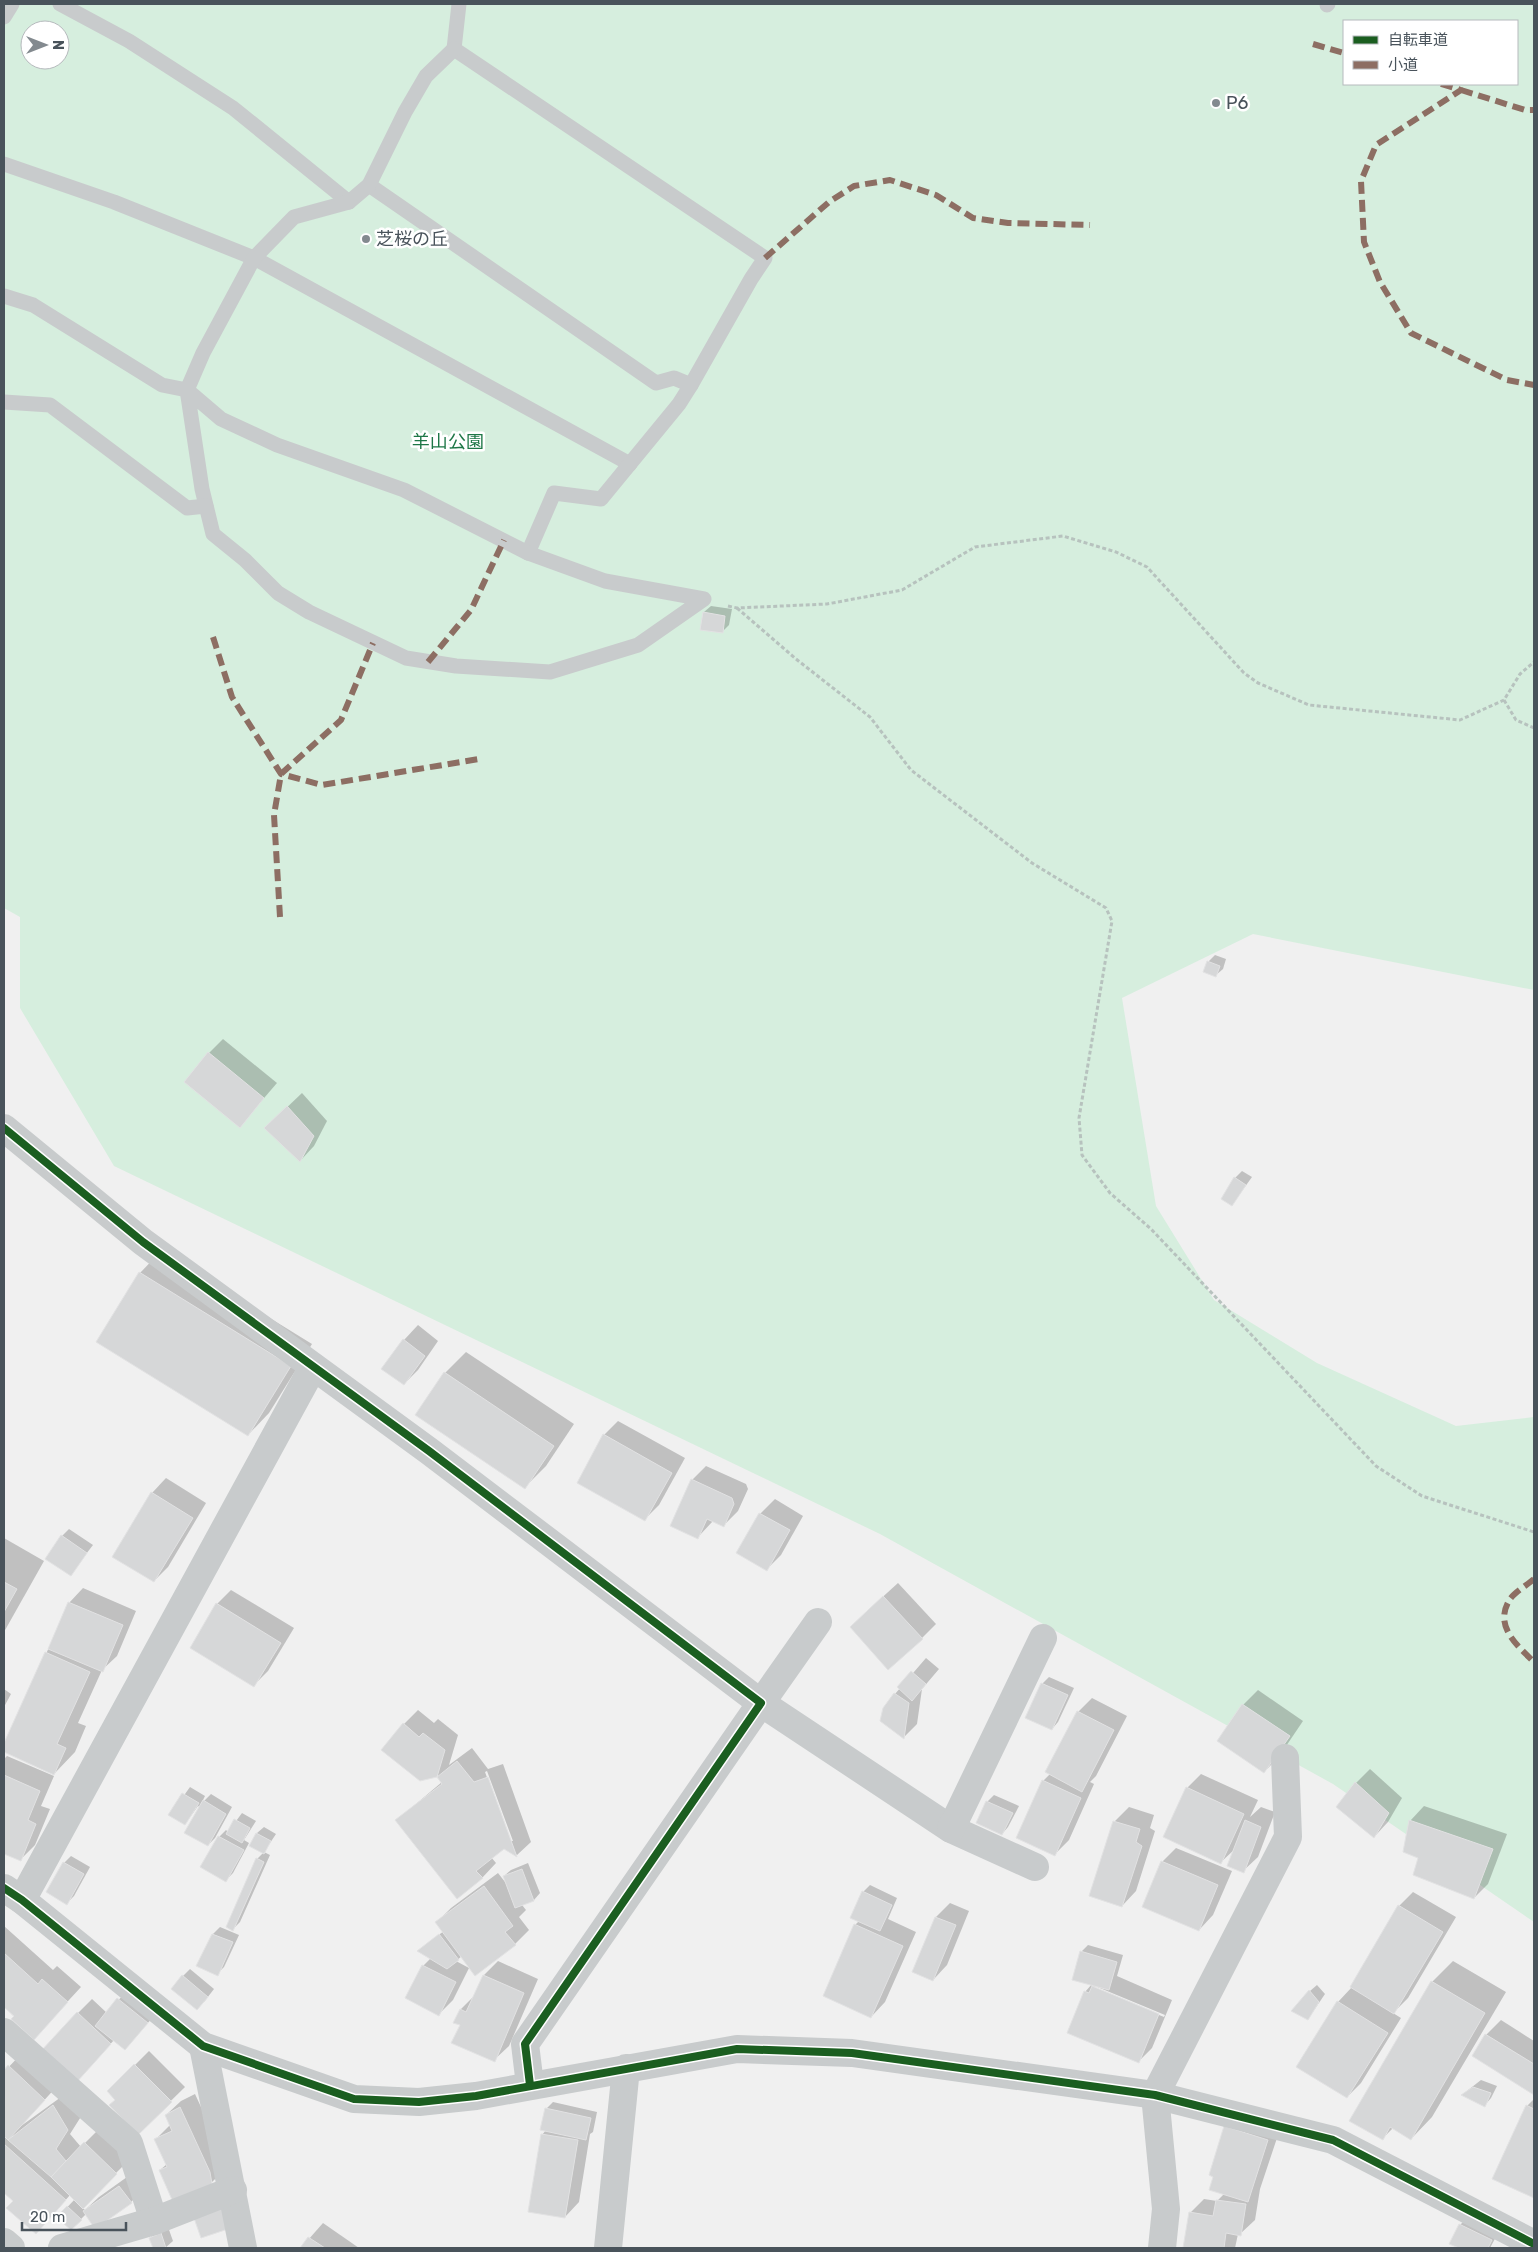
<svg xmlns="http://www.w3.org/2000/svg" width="1538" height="2252" font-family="Rubik,'Noto Sans JP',sans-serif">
	<rect width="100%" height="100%" fill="#f0f0f0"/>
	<!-- green -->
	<path fill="#d6eede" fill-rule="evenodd" d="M4,4h1530v986l-281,-56 -131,64 34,208 58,94 103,63 139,63 78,-9v505l-201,-138 -453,-250 -766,-368 -94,-158v-91l-16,-9zM1344,21h173v63h-173zM30,30h30v30h-30z"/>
	<!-- shadow -->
	<g fill="#0003" fill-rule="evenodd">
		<polygon points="711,606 732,609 729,625 722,632 704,612"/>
		<polygon points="1215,955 1226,959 1223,969 1216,975 1208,962"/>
		<polygon points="223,1039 277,1083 240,1126 209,1053"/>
		<polygon points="302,1093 327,1121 314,1146 300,1161 280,1114"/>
		<polygon points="1242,1171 1252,1177 1232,1205 1235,1178"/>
		<polygon points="161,1251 312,1344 269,1413 248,1435 140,1273"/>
		<polygon points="418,1325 438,1341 418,1370 404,1384 404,1340"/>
		<polygon points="466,1352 574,1424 546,1466 525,1487 445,1373"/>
		<polygon points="618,1421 685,1458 659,1505 645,1519 604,1435"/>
		<polygon points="706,1466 746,1484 748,1489 738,1511 724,1525 713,1521 698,1537 692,1480"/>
		<polygon points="166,1478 206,1503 168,1567 154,1581 114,1556 152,1493"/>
		<polygon points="775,1499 803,1516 781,1555 767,1569 738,1553 760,1514"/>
		<polygon points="69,1529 93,1545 70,1575 62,1536"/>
		<polygon points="4,1538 44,1561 4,1632"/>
		<polygon points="898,1583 936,1624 922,1638 865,1613"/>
		<polygon points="83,1588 136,1611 117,1656 102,1670 78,1723 86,1726 75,1752 54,1774 4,1751 4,1747 69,1603"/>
		<polygon points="231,1590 294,1628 268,1671 254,1685 217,1604"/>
		<polygon points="926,1658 939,1669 922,1689 917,1724 903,1738 895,1694"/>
		<polygon points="1049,1677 1074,1688 1058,1722 1052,1729 1027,1717 1042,1684"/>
		<polygon points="4,1689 11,1694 4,1707"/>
		<polygon points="1258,1690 1303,1721 1278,1758 1264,1772 1219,1741 1243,1705"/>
		<polygon points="1092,1698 1127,1716 1096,1776 1090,1782 1094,1784 1069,1840 1055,1854 1043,1781 1050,1774 1078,1712"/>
		<path d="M418,1710l16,13 4,-4 20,16 -9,30 23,-17 16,21 15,-5 28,78 -14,13 -13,-8 -13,10 5,6 -14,15 -85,-58 45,-38 -38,-58zM487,1771l26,70h-3l-25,-69z"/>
		<polygon points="7,1756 54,1776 41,1806 50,1809 35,1845 20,1860 4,1853 4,1759"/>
		<polygon points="1370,1769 1402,1798 1388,1822 1374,1837 1356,1783"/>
		<polygon points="1201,1774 1258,1800 1250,1817 1261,1807 1275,1812 1258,1857 1243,1871 1236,1848 1220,1863 1187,1788"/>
		<polygon points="190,1787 205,1796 201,1804 211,1794 232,1807 215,1838 208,1845 200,1807 198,1806 185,1824 170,1815"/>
		<polygon points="994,1795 1019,1806 1008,1827 1002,1834 987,1802"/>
		<polygon points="1424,1806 1507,1834 1488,1884 1474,1898 1410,1821"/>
		<polygon points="1129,1807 1154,1815 1150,1828 1155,1831 1136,1891 1122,1906 1114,1822"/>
		<polygon points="242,1813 256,1821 244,1840 249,1843 233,1873 226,1880 219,1837 226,1830 228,1832"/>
		<polygon points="264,1827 276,1834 264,1852 270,1855 240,1922 233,1929 227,1926 257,1859 263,1853 251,1846 257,1833"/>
		<polygon points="1176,1848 1232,1871 1213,1915 1199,1930 1162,1862"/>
		<polygon points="71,1856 90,1867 74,1896 67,1903 64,1863"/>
		<polygon points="528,1863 540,1893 534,1900 522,1905 526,1910 519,1917 529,1930 515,1944 462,1956 456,1961 469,1968 453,2000 439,2014 423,1966 431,1958 425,1945 444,1931 437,1922 451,1908 498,1873 505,1882 504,1876 511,1870"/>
		<polygon points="870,1885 897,1898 888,1919 916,1932 885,2002 871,2017 855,1925 860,1920 863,1892"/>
		<polygon points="1413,1892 1456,1917 1408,1998 1393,2013 1401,2018 1361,2083 1347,2097 1338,2002 1352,1987 1399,1906"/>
		<polygon points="950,1903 969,1911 947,1965 933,1980 936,1917"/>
		<polygon points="4,1926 53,1970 57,1966 81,1987 34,2038 4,2006"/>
		<polygon points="220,1927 239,1935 224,1967 217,1974 198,1965 213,1934"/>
		<path d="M1088,1945l35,10 -6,21 55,24 -20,48 -14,14 -53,-70 7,-8 -11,-32zM1095,1986l70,29 -1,2 -71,-29z"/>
		<polygon points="498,1961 538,1979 509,2046 494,2060 461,2024 461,2009 475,1995 484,1975"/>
		<polygon points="1453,1961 1506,1992 1432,2117 1411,2139 1393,2128 1382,2139 1432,1982"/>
		<polygon points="190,1969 214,1989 204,2002 183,1976"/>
		<polygon points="132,1985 161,2008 125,2049 114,2040 89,2068 78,2013 92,1999 107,2013"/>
		<polygon points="1317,1985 1325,1994 1308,2019 1310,1991"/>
		<polygon points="1501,2020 1534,2041 1534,2094 1473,2056 1486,2035"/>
		<polygon points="149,2051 185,2087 138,2133 109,2091"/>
		<polygon points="23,2052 58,2085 21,2126 68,2092 82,2115 70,2134 81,2147 99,2129 130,2159 82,2207 85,2210 99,2197 134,2172 145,2188 131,2202 86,2214 71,2229 58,2217 75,2199 70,2195 50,2218 14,2201 4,2191 4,2072"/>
		<polygon points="1481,2080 1497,2086 1491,2098 1485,2105 1463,2094"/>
		<polygon points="195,2094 224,2157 226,2168 211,2183 160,2170 167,2164 155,2140 170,2125 166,2115 181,2101"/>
		<polygon points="1534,2099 1534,2197 1494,2178 1527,2106"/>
		<polygon points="553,2102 597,2112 593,2132 590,2134 579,2202 565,2217 542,2135 546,2130 546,2109"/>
		<polygon points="1239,2113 1281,2126 1260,2189 1255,2220 1240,2234 1238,2234 1235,2248 1184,2248 1190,2213 1204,2199 1217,2201 1224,2194 1211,2189"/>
		<polygon points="1467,2218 1498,2233 1490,2248 1462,2248 1451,2243 1460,2225"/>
		<polygon points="323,2223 359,2248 301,2248"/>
		<polygon points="168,2227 173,2241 165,2248 154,2248 150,2238 157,2231"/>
	</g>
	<!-- building -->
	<g fill="#d6d7d8" stroke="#e2e2e3">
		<polygon points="703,612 725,616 723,633 700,630"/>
		<polygon points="1207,961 1220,966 1216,977 1203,972"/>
		<polygon points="208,1052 264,1098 240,1128 184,1082"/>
		<polygon points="287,1106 314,1136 300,1162 264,1128"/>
		<polygon points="1234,1177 1246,1185 1232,1206 1221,1199"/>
		<polygon points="139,1272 291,1366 248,1436 96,1342"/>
		<polygon points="403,1339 425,1356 404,1385 381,1369"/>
		<polygon points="444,1372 554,1446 525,1489 415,1415"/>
		<polygon points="603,1434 672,1473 645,1521 577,1483"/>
		<polygon points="691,1479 732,1498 734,1504 724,1527 707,1519 698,1539 670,1526"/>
		<polygon points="151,1492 193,1518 154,1582 112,1557"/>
		<polygon points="759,1513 790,1530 767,1571 736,1553"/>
		<polygon points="61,1535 87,1553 71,1576 45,1559"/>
		<polygon points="4,1582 17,1589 4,1612"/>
		<polygon points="883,1596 923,1639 888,1670 850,1627"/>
		<polygon points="68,1602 123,1625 103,1672 48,1649"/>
		<polygon points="216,1603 281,1643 254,1687 190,1648"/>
		<polygon points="45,1652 90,1672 57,1744 66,1748 54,1775 4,1752 4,1743"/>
		<polygon points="911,1671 926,1684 912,1701 897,1687"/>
		<polygon points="1041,1683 1068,1695 1052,1730 1025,1718"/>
		<polygon points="894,1693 909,1703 904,1739 880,1721 883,1708"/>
		<polygon points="1242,1704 1290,1736 1264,1773 1217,1741"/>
		<polygon points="1077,1711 1114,1730 1082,1792 1045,1772"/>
		<polygon points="403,1723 419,1737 423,1733 445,1750 437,1777 420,1781 381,1750"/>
		<polygon points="457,1761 474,1782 488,1777 517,1857 504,1849 476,1871 483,1878 457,1899 395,1820 442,1784 437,1777"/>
		<polygon points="4,1775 40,1791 28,1820 36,1824 21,1861 4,1854"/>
		<polygon points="1042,1780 1081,1798 1055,1856 1016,1838"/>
		<polygon points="1355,1782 1389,1813 1374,1838 1336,1807"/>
		<polygon points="1186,1787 1244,1814 1221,1864 1163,1837"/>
		<polygon points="182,1793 199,1803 185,1825 168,1815"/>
		<polygon points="203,1800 226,1814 208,1846 184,1833"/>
		<polygon points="986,1801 1013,1813 1002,1835 976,1823"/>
		<polygon points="234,1819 250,1828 242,1843 226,1834"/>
		<polygon points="1245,1820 1261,1827 1244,1873 1227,1866"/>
		<polygon points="1409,1820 1493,1849 1474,1899 1413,1875 1418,1858 1403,1852"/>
		<polygon points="1113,1821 1140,1829 1136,1842 1142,1846 1122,1907 1089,1896"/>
		<polygon points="256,1833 271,1841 264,1854 249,1846"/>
		<polygon points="218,1836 244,1850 226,1882 200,1867"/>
		<polygon points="256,1858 264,1862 233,1931 226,1927"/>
		<polygon points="1161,1861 1218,1885 1199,1931 1142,1907"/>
		<polygon points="63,1862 84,1874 67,1905 46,1892"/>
		<polygon points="522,1869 534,1901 515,1908 503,1876"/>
		<polygon points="484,1886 513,1926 505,1932 516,1945 475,1976 435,1922"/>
		<polygon points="862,1891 892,1905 880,1931 850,1918"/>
		<polygon points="1398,1905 1443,1932 1394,2014 1350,1987"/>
		<polygon points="935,1917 956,1925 933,1981 912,1972"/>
		<polygon points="854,1924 903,1946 871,2018 823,1996"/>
		<polygon points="212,1934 233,1942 218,1976 196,1966"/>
		<polygon points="439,1934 459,1960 447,1969 417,1951"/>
		<polygon points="1080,1951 1117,1962 1109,1990 1072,1980"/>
		<polygon points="4,1953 38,1984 42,1979 68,2002 34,2040 11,2019 14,2016 4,2007"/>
		<polygon points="422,1965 456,1982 439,2016 405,1998"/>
		<polygon points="182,1975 208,1997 197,2010 171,1989"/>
		<polygon points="483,1975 524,1993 495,2062 451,2043 460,2025 453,2023 460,2009 466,2012"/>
		<polygon points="1431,1981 1485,2013 1411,2140 1390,2127 1383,2140 1349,2121"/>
		<polygon points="1092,1986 1159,2014 1139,2063 1067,2033 1084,1991 1089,1993"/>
		<polygon points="1309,1990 1319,2002 1308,2020 1291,2011"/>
		<polygon points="117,1998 148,2023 125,2050 95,2026"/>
		<polygon points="1337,2001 1388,2033 1347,2098 1296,2067"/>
		<polygon points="77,2012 111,2044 75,2084 40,2052"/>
		<polygon points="1485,2034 1534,2064 1534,2095 1472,2056"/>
		<polygon points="134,2064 172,2102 138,2135 109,2105 115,2100 107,2091"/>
		<polygon points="8,2065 45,2100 8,2140 4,2136 4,2070"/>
		<polygon points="1473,2087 1491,2093 1485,2107 1461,2095"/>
		<polygon points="53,2105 68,2130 56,2149 66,2161 51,2177 8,2140"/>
		<polygon points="1526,2105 1534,2109 1534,2198 1492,2179"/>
		<polygon points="180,2107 210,2172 212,2184 173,2202 159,2170 167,2167 154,2139 172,2131 165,2115"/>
		<polygon points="545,2108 591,2118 586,2140 540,2130"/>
		<polygon points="1224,2126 1268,2140 1248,2202 1209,2190 1213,2177 1209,2175"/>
		<polygon points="541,2134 578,2140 565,2218 528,2212"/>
		<polygon points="84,2142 117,2174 83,2209 51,2177"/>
		<polygon points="4,2144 66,2200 36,2234 6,2208 13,2201 4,2193"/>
		<polygon points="119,2186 132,2203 95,2229 83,2211"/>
		<polygon points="1216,2200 1246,2204 1241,2236 1226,2233 1224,2248 1183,2248 1189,2212 1213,2216"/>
		<polygon points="67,2206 82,2220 71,2230 56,2217"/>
		<polygon points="223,2207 231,2228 201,2238 194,2218"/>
		<polygon points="1459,2224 1492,2240 1488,2248 1459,2248 1449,2244"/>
		<polygon points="161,2233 166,2248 153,2248 149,2238"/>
		<polygon points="308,2237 325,2248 300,2248"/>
	</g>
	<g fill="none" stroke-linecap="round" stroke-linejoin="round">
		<!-- path -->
		<g stroke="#b7c2be" stroke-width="3" stroke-dasharray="4 2.5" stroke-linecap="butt">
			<polyline points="728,606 737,608 827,604 902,590 975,547 1063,536 1116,552 1147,567 1244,673 1258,683 1309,705 1460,720 1504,700 1520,674 1534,662"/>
			<polyline points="737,608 796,659 870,717 911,770 1032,863 1106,908 1112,921 1079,1118 1082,1155 1110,1193 1151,1229 1376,1466 1422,1496 1534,1532"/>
			<polyline points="1504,700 1516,720 1534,728"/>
		</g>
		<!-- lane -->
		<g stroke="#c8cbcc" stroke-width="15">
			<polyline points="60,4 129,41 233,108 349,202"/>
			<polyline points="459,4 454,49 765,258 751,279 691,385"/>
			<polyline points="1327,5 1328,4"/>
			<polyline points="4,17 12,4"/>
			<polyline points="4,164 114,202 254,258 630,464"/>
			<polyline points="369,185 656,383 674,378 691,385 679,404 601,499 554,493 528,553"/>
			<polyline points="4,296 33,305 162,385 187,390 221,419 277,445 404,490 528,553 605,581 704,599 638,645 550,672 456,666 406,658 309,612 278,593 245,560 213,534 202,489 187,390 203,353 254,258 294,217 349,202 369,185 405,112 426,76 454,49"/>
			<polyline points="4,402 50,405 187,508 206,506"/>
		</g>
		<!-- street -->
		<g stroke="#c8cbcc" stroke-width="28">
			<polyline points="4,1128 143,1242 429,1451 761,1703 525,2044 530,2085"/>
			<polyline points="818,1622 761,1703 951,1829 1035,1867"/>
			<polyline points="951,1829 1043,1638"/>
			<polyline points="4,1888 22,1900 203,2046 354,2099 419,2102 476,2096 737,2049 852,2053 1155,2095 1333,2140 1534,2244"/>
			<polyline points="22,1900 313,1367"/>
			<polyline points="4,2032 129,2143 154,2221"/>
			<polyline points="203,2046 243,2248"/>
			<polyline points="4,2242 11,2248"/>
			<polyline points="62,2248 154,2221 233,2190"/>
			<polyline points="608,2248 626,2068"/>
			<polyline points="1162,2248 1166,2209 1155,2095 1288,1837 1285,1758"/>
		</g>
		<!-- quiet -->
		<g stroke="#8d6e63" stroke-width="6" stroke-dasharray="12 6" stroke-linecap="butt">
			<polyline points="1313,44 1344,53"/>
			<polyline points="1441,84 1461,90 1376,145 1361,181 1364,242 1380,282 1411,333 1507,380 1534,385"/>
			<polyline points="1461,90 1525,110 1534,110"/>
			<polyline points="765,258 829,202 854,186 890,180 936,195 973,218 1008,223 1090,225"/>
			<polyline points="213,637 232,697 281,774 322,785 479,759"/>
			<polyline points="428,662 471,610 504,540"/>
			<polyline points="280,917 274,815 281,774 341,720 373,643"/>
			<path d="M1534,1579c-7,6 -19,13 -24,20 -17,27 7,46 24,63"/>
		</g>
		<defs>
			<g id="cycleway">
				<polyline points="4,1128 143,1242 429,1451 761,1703 525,2044 530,2085"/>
				<polyline points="4,1888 22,1900 203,2046 354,2099 419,2102 476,2096 737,2049 852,2053 1155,2095 1333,2140 1534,2244"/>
			</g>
		</defs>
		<!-- cycleway casing -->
		<use href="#cycleway" stroke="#fff" stroke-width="11"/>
		<!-- cycleway -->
		<use href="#cycleway" stroke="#1b5e20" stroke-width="8"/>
	</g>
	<!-- markers -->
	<g fill="#838a8f" stroke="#fff" stroke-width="2">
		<circle cx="1216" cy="103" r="5"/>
		<circle cx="366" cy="239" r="5"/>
	</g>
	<g text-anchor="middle" stroke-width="5" stroke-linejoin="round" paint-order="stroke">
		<!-- poi labels -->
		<g font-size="18" fill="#49535b" stroke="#fff" text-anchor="start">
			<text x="1226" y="109">P6</text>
			<text x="376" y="245">芝桜の丘</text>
		</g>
		<!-- park labels -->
		<g font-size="18" fill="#1e7747" stroke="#fff">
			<text x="448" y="448">羊山公園</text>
		</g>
	</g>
	<!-- border -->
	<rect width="1538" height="2252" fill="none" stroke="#49535b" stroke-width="10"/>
	<!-- legend -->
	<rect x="1343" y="20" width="175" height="65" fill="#ffffff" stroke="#b6babd"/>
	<rect x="1353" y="36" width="25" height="8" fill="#1b5e20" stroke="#b6babd"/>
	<text x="1388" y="45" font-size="15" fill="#49535b">自転車道</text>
	<rect x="1353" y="61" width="25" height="8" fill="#8d6e63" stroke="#b6babd"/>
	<text x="1388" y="70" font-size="15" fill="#49535b">小道</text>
	<!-- north arrow -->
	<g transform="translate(45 45) rotate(90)"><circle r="24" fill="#ffffff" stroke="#b6babd"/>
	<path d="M0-4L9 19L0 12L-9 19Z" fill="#838a8f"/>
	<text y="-8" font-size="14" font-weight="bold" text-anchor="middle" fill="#49535b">N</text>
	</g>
	<!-- scale -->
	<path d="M22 2222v8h104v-8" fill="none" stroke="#49535b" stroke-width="2.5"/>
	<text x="30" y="2222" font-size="15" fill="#49535b" stroke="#ffffff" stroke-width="4" paint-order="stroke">20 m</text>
</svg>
